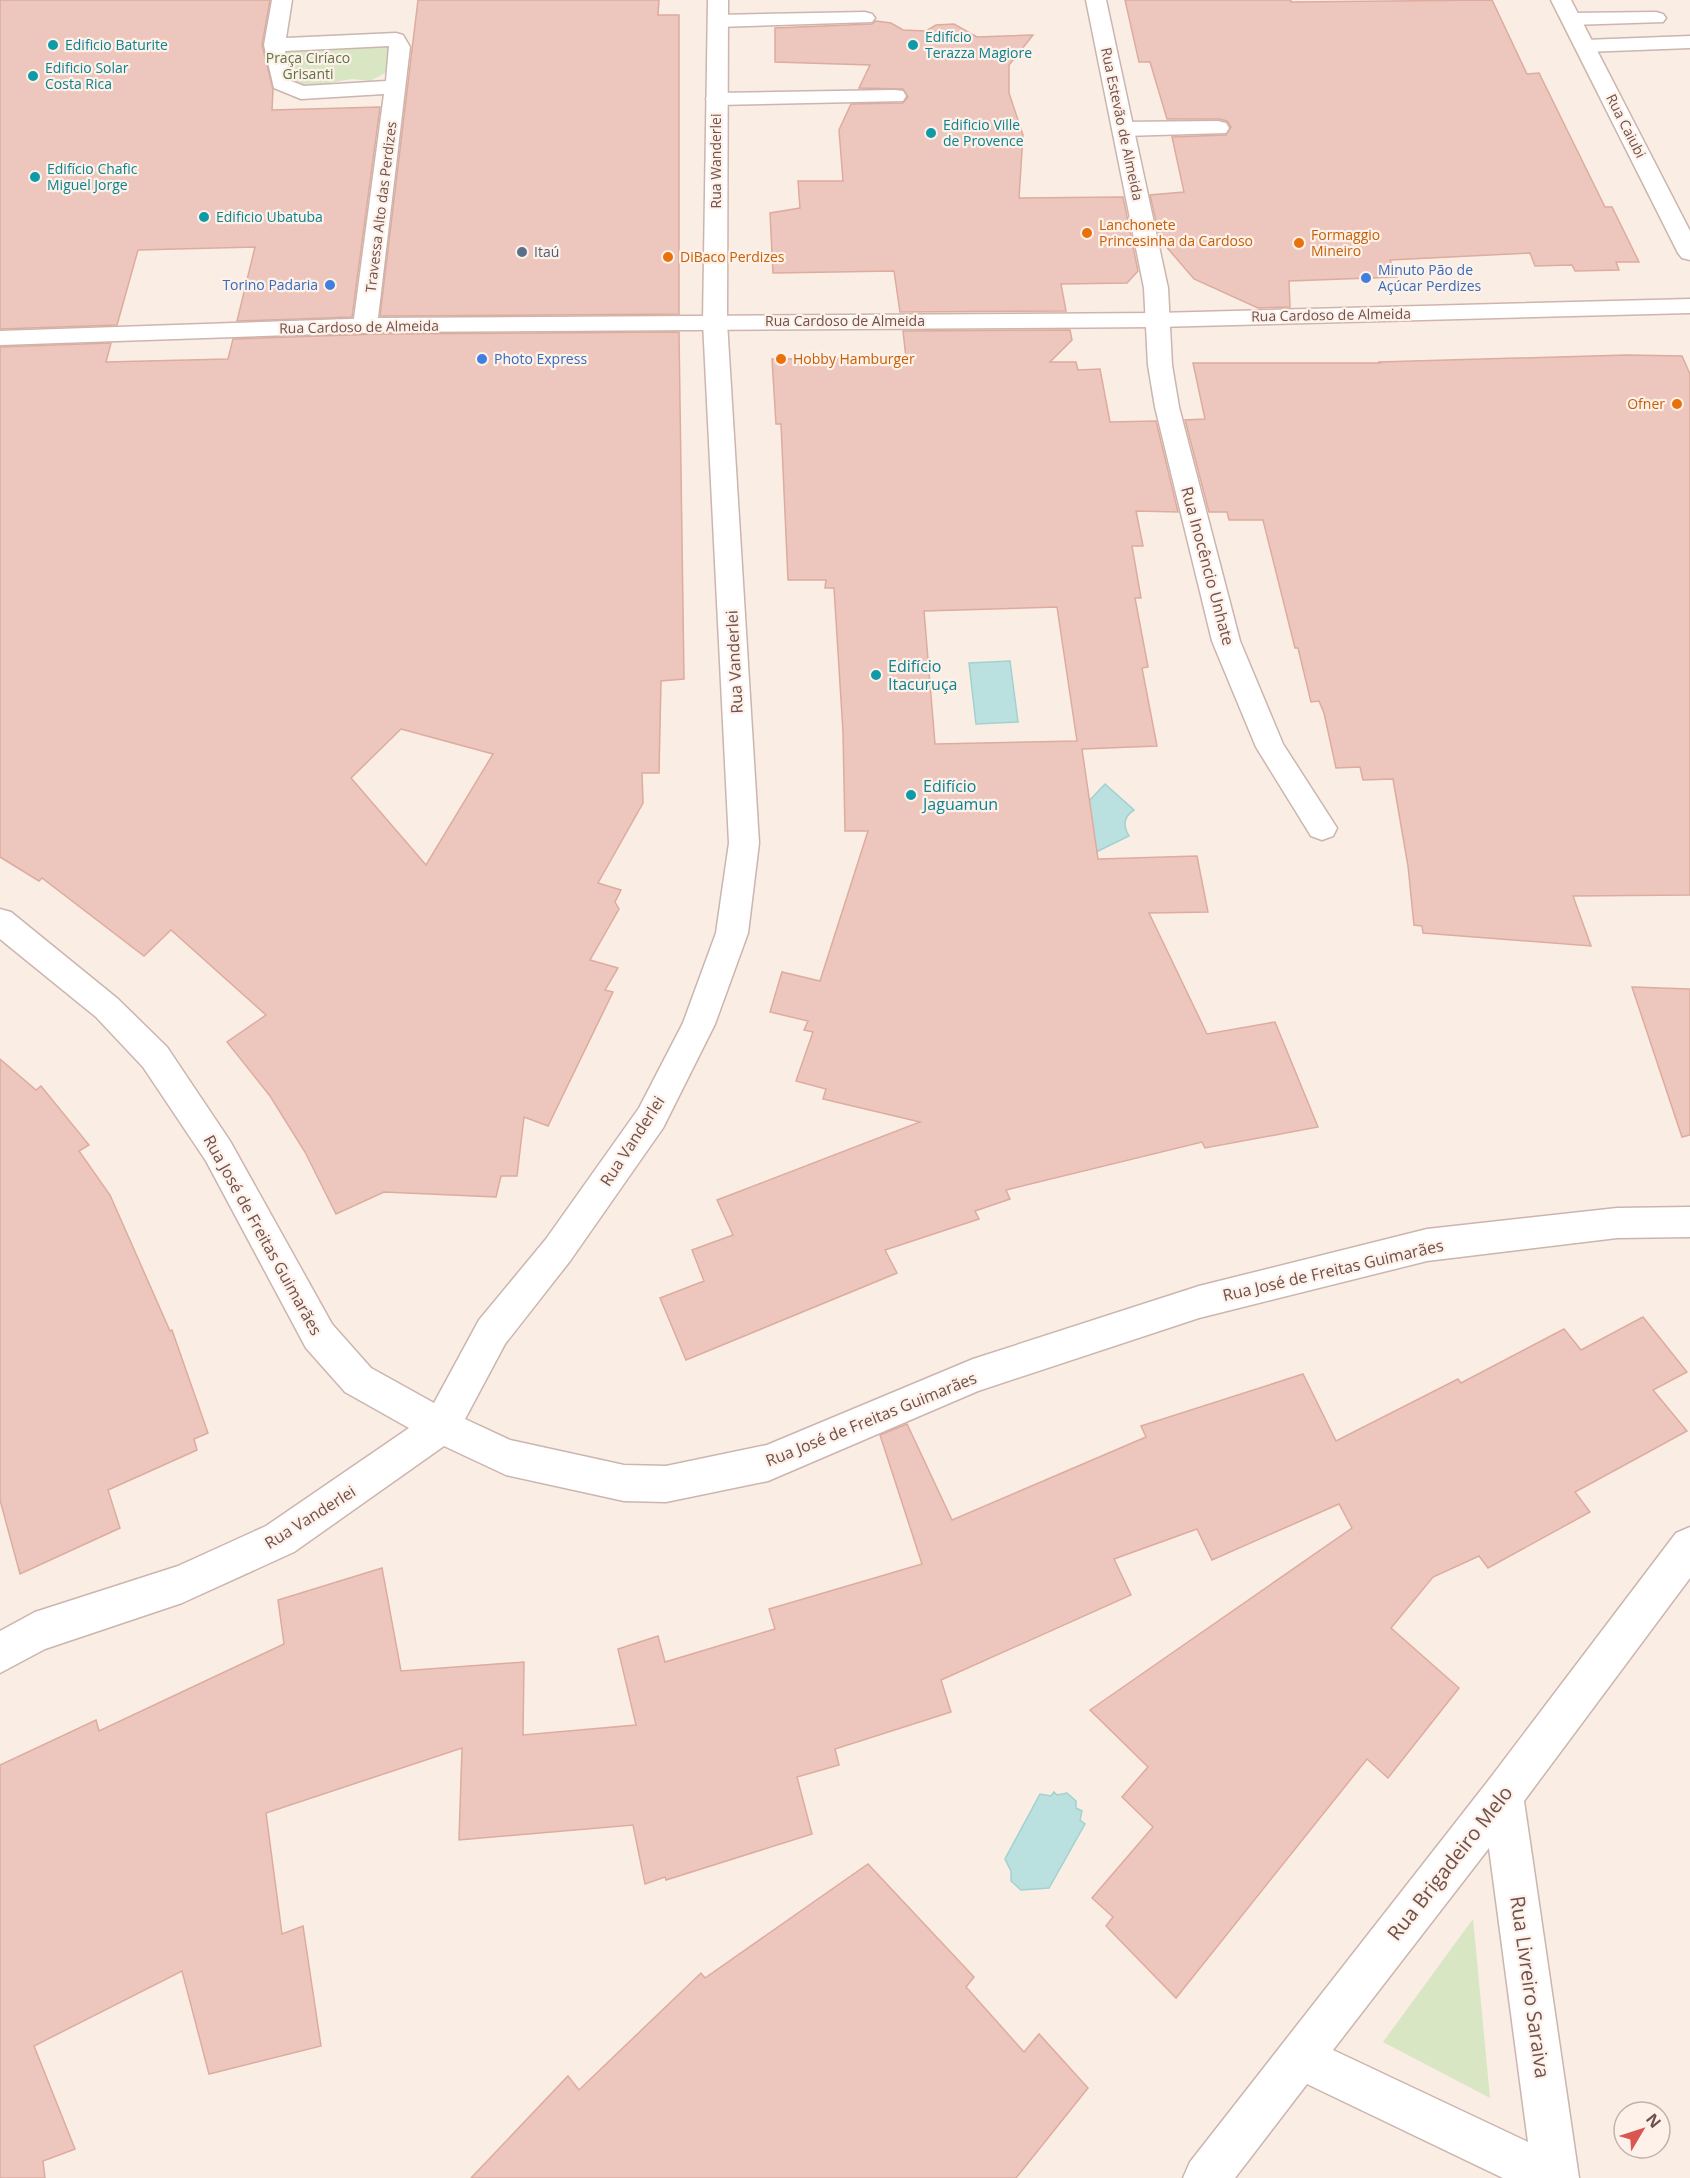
<svg xmlns="http://www.w3.org/2000/svg" width="1690" height="2178" font-family="'Open Sans',sans-serif">
	<rect width="100%" height="100%" fill="#faede3"/>
	<!-- green -->
	<g fill="#d8e6c3">
		<polygon points="387,44 389,71 370,81 352,79 323,84 290,85 287,49"/>
		<polygon points="1473,1919 1490,2098 1383,2042"/>
	</g>
	<!-- water -->
	<g fill="#bae1df" stroke="#a1d2d0" stroke-width="1.5">
		<polygon points="1010,661 1018,722 976,724 969,663"/>
		<path d="M1105,784l29,26c-11,7 -11,16 -5,26l-33,16 -7,-51z"/>
		<polygon points="1054,1792 1057,1795 1067,1793 1076,1801 1076,1808 1082,1811 1080,1820 1085,1824 1049,1888 1021,1890 1011,1881 1011,1871 1005,1859 1040,1794 1051,1796"/>
	</g>
	<!-- building -->
	<g fill="#edc7bd" stroke="#deab9f" stroke-width="1.5" fill-rule="evenodd">
		<polygon points="0,0 270,0 262,45 273,89 272,110 380,107 352,317 237,321 255,247 138,250 117,325 0,329"/>
		<polygon points="418,0 659,0 658,15 679,15 679,314 380,316"/>
		<polygon points="1125,0 1291,0 1291,2 1492,0 1527,74 1539,73 1605,207 1612,207 1639,262 1616,262 1619,270 1575,271 1572,265 1535,266 1530,253 1390,260 1397,277 1289,281 1290,307 1258,308 1194,279 1164,244 1162,247 1150,195 1184,192 1172,137 1226,135 1231,127 1227,121 1219,119 1167,119 1150,62 1139,62"/>
		<polygon points="876,21 891,23 903,30 926,31 936,25 954,24 977,37 1033,35 1009,65 1009,93 1023,135 1019,198 1123,197 1138,271 1127,283 1061,284 1066,311 900,312 894,271 773,273 770,213 800,208 798,181 843,181 839,130 851,104 903,103 908,97 903,89 859,88 870,65 775,62 775,28 872,24"/>
		<path d="M1070,330l2,10 -22,22h26l2,8 22,-1 10,53 46,-1 22,91 -42,-1 7,35h-11l9,52h-6l13,69 -6,1 15,78 -75,3 16,110 99,-3 11,56 -59,1 58,121 68,-12 43,105 -113,21 -3,-6 -196,48 4,9 -35,12 4,8 -94,31 12,23 -211,87 -26,-62 44,-17 -12,-31 41,-15 -16,-35 203,-78 -97,-23 3,-10 -30,-8 17,-49 -9,-2 4,-9 -38,-9 12,-40 38,9 48,-150h-23l-2,-99 -9,-144h-9l1,-8h-38l-7,-156h-5l-4,-65 134,-1 -3,-27zM1057,607l20,134 -142,3 -11,-133z"/>
		<path d="M679,332l5,347 -23,2 -2,92h-17l1,30 -45,80 23,7 -6,12 4,7 -29,51 28,8 -13,22 8,2 -65,134 -24,-9 -7,59h-16l-5,21 -112,-5 -48,22 -31,-62 -35,-56 -43,-54 39,-27 -95,-85 -27,26 -102,-78 -3,3 -39,-24v-510l111,-4 -5,19 122,-3 5,-20 147,-5zM401,729l92,25 -67,111 -75,-87z"/>
		<polygon points="1627,355 1682,356 1690,374 1690,895 1573,896 1591,946 1423,933 1422,926 1414,925 1408,866 1393,779 1363,780 1360,767 1336,768 1324,713 1319,701 1311,702 1298,648 1295,648 1263,520 1229,520 1227,512 1209,512 1185,420 1205,419 1193,363 1382,363 1378,362"/>
		<polygon points="1632,987 1690,989 1690,1135 1682,1137"/>
		<polygon points="0,1059 36,1090 41,1086 89,1145 79,1151 110,1195 170,1331 172,1330 208,1433 194,1439 197,1450 108,1490 120,1528 20,1574 0,1500"/>
		<polygon points="1643,1317 1687,1372 1653,1390 1687,1431 1575,1492 1590,1512 1488,1568 1479,1556 1433,1577 1391,1628 1459,1688 1388,1778 1367,1759 1176,1998 1106,1926 1113,1917 1092,1898 1153,1827 1122,1797 1148,1767 1090,1710 1352,1528 1339,1504 1212,1560 1197,1529 1114,1559 1131,1595 941,1680 951,1712 835,1749 839,1765 797,1777 812,1834 666,1880 665,1877 645,1884 633,1825 459,1840 462,1748 266,1813 282,1934 303,1926 321,2046 209,2074 182,1971 34,2046 75,2149 43,2161 45,2178 0,2178 0,1765 96,1720 99,1731 284,1644 278,1600 382,1568 401,1671 524,1662 523,1735 636,1725 618,1649 658,1636 665,1662 775,1629 769,1609 922,1564 880,1435 907,1424 952,1520 1146,1437 1141,1426 1303,1374 1336,1441 1458,1379 1461,1383 1564,1329 1581,1350"/>
		<polygon points="868,1864 974,1977 966,1987 1024,2052 1039,2034 1088,2088 1016,2178 471,2178 568,2076 579,2090 701,1973 705,1978"/>
	</g>
	<g fill="none" stroke-linecap="round" stroke-linejoin="round">
		<defs>
			<g id="lane">
				<path d="M272,0h20l-6,38 110,-5 7,2 7,12 -33,279 -4,5 -8,2 -8,-2 -4,-5 31,-232 -83,5 -27,-11 -10,-43zM389,46l-3,35 -82,5 -13,-5 -6,-30z"/>
				<polygon points="865,12 872,14 875,18 872,22 718,27 711,25 708,21 711,17 718,15"/>
				<polygon points="1656,12 1663,14 1666,18 1663,22 1571,25 1564,23 1561,19 1564,15 1571,13"/>
				<polygon points="1690,36 1690,48 1585,52 1578,50 1575,46 1578,42 1585,40"/>
				<polygon points="895,90 903,91 906,96 903,101 717,105 709,104 706,99 709,94 717,93"/>
				<polygon points="1218,121 1226,123 1229,128 1226,133 1123,136 1115,134 1112,129 1115,124 1123,122"/>
			</g>
			<g id="street">
				<polygon points="708,0 728,0 727,322 759,843 748,933 715,1024 663,1128 570,1261 505,1344 465,1419 510,1440 624,1465 666,1466 767,1445 973,1359 1199,1286 1427,1229 1617,1208 1690,1207 1690,1237 1617,1238 1427,1261 1199,1318 978,1391 768,1481 666,1502 624,1501 506,1475 444,1446 294,1552 182,1603 45,1649 0,1673 0,1631 35,1612 178,1566 266,1526 409,1428 345,1392 306,1348 206,1161 143,1067 96,1017 0,939 0,909 11,912 118,999 167,1047 230,1141 332,1324 371,1368 434,1403 479,1320 546,1239 639,1108 683,1023 716,933 729,843 703,322"/>
				<polygon points="1086,0 1106,0 1168,288 1172,365 1179,407 1240,641 1283,744 1337,828 1333,836 1322,840 1311,836 1256,747 1212,641 1155,407 1148,365 1144,288"/>
				<polygon points="1551,0 1571,0 1690,231 1690,260 1682,258 1678,253"/>
				<path d="M1690,1527v51l-166,223 55,377h-76l-196,-94 -72,94h-52l7,-16 298,-381 188,-248zM1489,1848l39,294 -195,-92z"/>
			</g>
			<polygon id="secondary" points="1690,299 1690,313 1157,327 380,332 0,345 0,331 380,318 1157,313"/>
		</defs>
		<!-- lane casing -->
		<use href="#lane" stroke="#ccb5ae" stroke-width="3"/>
		<!-- street casing -->
		<use href="#street" stroke="#ccb5ae" stroke-width="3"/>
		<!-- secondary casing -->
		<use href="#secondary" stroke="#cfb4ac" stroke-width="3"/>
		<!-- lane -->
		<use href="#lane" fill="#fff" fill-rule="evenodd"/>
		<!-- street -->
		<use href="#street" fill="#fff" fill-rule="evenodd"/>
		<!-- secondary -->
		<use href="#secondary" fill="#fff" fill-rule="evenodd"/>
	</g>
	<!-- markers -->
	<g fill="#0f9aa8" stroke="#fdf1e9" stroke-width="2">
		<circle cx="53" cy="45" r="6"/>
		<circle cx="913" cy="45" r="6"/>
		<circle cx="33" cy="76" r="6"/>
		<circle cx="931" cy="133" r="6"/>
		<circle cx="35" cy="177" r="6"/>
		<circle cx="204" cy="217" r="6"/>
		<circle cx="876" cy="675" r="6"/>
		<circle cx="911" cy="795" r="6"/>
	</g>
	<g fill="#e8710a" stroke="#fdf1e9" stroke-width="2">
		<circle cx="1087" cy="233" r="6"/>
		<circle cx="1299" cy="243" r="6"/>
		<circle cx="668" cy="257" r="6"/>
		<circle cx="781" cy="359" r="6"/>
		<circle cx="1677" cy="404" r="6"/>
	</g>
	<circle fill="#5c6f8a" stroke="#fdf1e9" stroke-width="2" cx="522" cy="252" r="6"/>
	<g fill="#3f7fe0" stroke="#fdf1e9" stroke-width="2">
		<circle cx="1366" cy="278" r="6"/>
		<circle cx="330" cy="285" r="6"/>
		<circle cx="482" cy="359" r="6"/>
	</g>
	<g text-anchor="middle" stroke-width="4.5" stroke-linejoin="round" paint-order="stroke">
		<!-- far-culture labels -->
		<g font-size="14" fill="#0d838f" stroke="#fdf1e9" text-anchor="start">
			<text x="925" y="42">Edifício<tspan x="925" dy="16">Terazza Magiore</tspan></text>
			<text x="65" y="50">Edificio Baturite</text>
			<text x="45" y="73">Edificio Solar<tspan x="45" dy="16">Costa Rica</tspan></text>
			<text x="943" y="130">Edificio Ville<tspan x="943" dy="16">de Provence</tspan></text>
			<text x="47" y="174">Edifício Chafic<tspan x="47" dy="16">Miguel Jorge</tspan></text>
			<text x="216" y="222">Edificio Ubatuba</text>
		</g>
		<!-- far-park labels -->
		<g font-size="14" fill="#5d7445" stroke="#fdf1e9">
			<text x="308" y="63">Praça Ciríaco<tspan x="308" dy="16">Grisanti</tspan></text>
		</g>
		<!-- far-street labels -->
		<g font-size="14" fill="#70514c" stroke="#fdf1e9">
			<text transform="translate(1122 124) rotate(78)" y="5">Rua Estevão de Almeida</text>
			<text transform="translate(1626 126) rotate(63)" y="5">Rua Caiubi</text>
			<text transform="translate(716 161) rotate(-90)" y="5">Rua Wanderlei</text>
			<text transform="translate(381 207) rotate(-83)" y="5">Travessa Alto das Perdizes</text>
			<text transform="translate(1331 315) rotate(-1)" y="5">Rua Cardoso de Almeida</text>
			<text x="845" y="326">Rua Cardoso de Almeida</text>
			<text transform="translate(359 327) rotate(-1)" y="5">Rua Cardoso de Almeida</text>
		</g>
		<!-- far-food labels -->
		<g font-size="14" fill="#c56008" stroke="#fdf1e9" text-anchor="start">
			<text x="1099" y="230">Lanchonete<tspan x="1099" dy="16">Princesinha da Cardoso</tspan></text>
			<text x="1311" y="240">Formaggio<tspan x="1311" dy="16">Mineiro</tspan></text>
			<text x="680" y="262">DiBaco Perdizes</text>
			<text x="793" y="364">Hobby Hamburger</text>
			<text x="1665" y="409" text-anchor="end">Ofner</text>
		</g>
		<!-- far-service labels -->
		<g font-size="14" fill="#4e5e75" stroke="#fdf1e9" text-anchor="start">
			<text x="534" y="257">Itaú</text>
		</g>
		<!-- far-shop labels -->
		<g font-size="14" fill="#366cbe" stroke="#fdf1e9" text-anchor="start">
			<text x="1378" y="275">Minuto Pão de<tspan x="1378" dy="16">Açúcar Perdizes</tspan></text>
			<text x="318" y="290" text-anchor="end">Torino Padaria</text>
			<text x="494" y="364">Photo Express</text>
		</g>
		<!-- street labels -->
		<g font-size="16" fill="#70514c" stroke="#fdf1e9">
			<text transform="translate(1208 566) rotate(75)" y="6">Rua Inocêncio Unhate</text>
			<text transform="translate(734 662) rotate(-93)" y="6">Rua Vanderlei</text>
			<text transform="translate(632 1141) rotate(-57)" y="6">Rua Vanderlei</text>
			<text transform="translate(263 1235) rotate(61)" y="6">Rua José de Freitas Guimarães</text>
			<text transform="translate(1333 1270) rotate(-13)" y="6">Rua José de Freitas Guimarães</text>
			<text transform="translate(871 1419) rotate(-22)" y="6">Rua José de Freitas Guimarães</text>
			<text transform="translate(310 1517) rotate(-32)" y="6">Rua Vanderlei</text>
		</g>
		<!-- culture labels -->
		<g font-size="16" fill="#0d838f" stroke="#fdf1e9" text-anchor="start">
			<text x="888" y="672">Edifício<tspan x="888" dy="18">Itacuruça</tspan></text>
			<text x="923" y="792">Edifício<tspan x="923" dy="18">Jaguamun</tspan></text>
		</g>
		<!-- near-street labels -->
		<g font-size="20" fill="#70514c" stroke="#fdf1e9">
			<text transform="translate(1450 1863) rotate(-52)" y="7">Rua Brigadeiro Melo</text>
			<text transform="translate(1530 1987) rotate(82)" y="7">Rua Livreiro Saraiva</text>
		</g>
	</g>
	<!-- north arrow -->
	<g transform="translate(1642 2130) rotate(51)"><circle r="28" fill="#fdf1e9" stroke="#c5b1aa" stroke-width="1.5"/>
	<path d="M0-4.5L10 22L0 15L-10 22Z" fill="#d95653"/>
	<text y="-9" font-size="16" font-weight="bold" text-anchor="middle" fill="#70514c">N</text>
	</g>
</svg>
